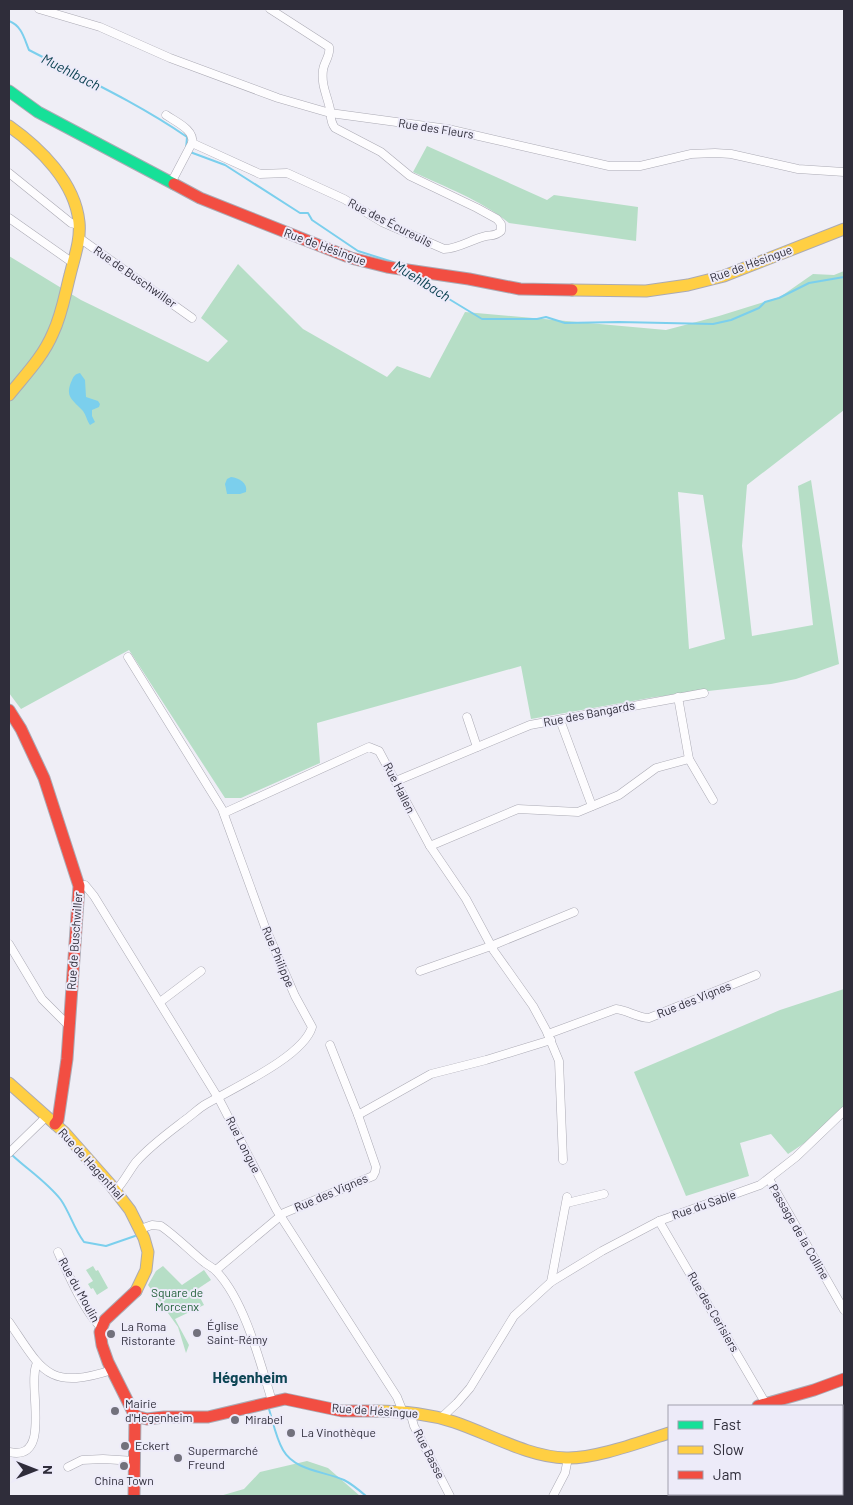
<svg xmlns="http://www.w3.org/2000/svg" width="853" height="1505" font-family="Barlow,sans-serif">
	<rect width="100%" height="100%" fill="#efeef6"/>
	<!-- green -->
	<g fill="#b6dec6" fill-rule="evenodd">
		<path d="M427,146l120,54 7,-5 84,12 -2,34 -127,-18c-28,-23 -64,-36 -96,-51z"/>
		<path d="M9,256l72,44 127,62 20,-21 -27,-23 37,-54 65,65 84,48 10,-11 33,12 35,-66 201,18 53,-14 61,-19 33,-23 21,1 10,-4v139l-97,75 -5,61 10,90 61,-11 -15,-139 13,-6 28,184 -43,15 -25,5 -116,13 -124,22 -10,-53 -204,57 3,40 -79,35h-16l-96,-148 -108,59 -12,-16zM678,492l25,3 22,144 -36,10z"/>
		<polygon points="844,989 844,1117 788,1154 771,1134 740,1143 749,1176 686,1196 634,1072 780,1010"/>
		<polygon points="93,1266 96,1271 98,1270 108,1288 97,1295 93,1288 91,1289 88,1284 93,1281 86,1270"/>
		<polygon points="163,1266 182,1285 204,1270 211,1280 196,1290 204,1305 175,1319 189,1345 186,1353 178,1327 148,1285 156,1271"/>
		<polygon points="307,1461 328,1468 360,1496 220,1496 244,1489 260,1472"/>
	</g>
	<!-- water -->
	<g fill="#7bcfed">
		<path d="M80,373l5,7 1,17 12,4 2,3 -1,3 -7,3v6l3,6 -5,3c-3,-4 -4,-10 -7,-14 -10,-11 -19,-14 -11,-31 2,-4 3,-6 8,-7z"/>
		<path d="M231,477c8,1 17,6 15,15l-6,2h-13l-2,-10 2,-5z"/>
	</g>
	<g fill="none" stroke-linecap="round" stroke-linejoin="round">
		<!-- stream -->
		<g stroke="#7bcfed" stroke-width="2">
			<path d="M9,21c13,5 15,17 20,29 54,28 107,52 158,87l-1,12"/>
			<polyline points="190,152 225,165 300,213 308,213 312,220 358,251 393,262"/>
			<polyline points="411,276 482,319 537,319 546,317 565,323 619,322 713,324 731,320 759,308 765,302 779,298 809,283 844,277"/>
			<path d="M12,1155c16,15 35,27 49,45 9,13 13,29 23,42l22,4 29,-10"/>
			<path d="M269,1409c4,13 7,29 14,41 12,21 41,21 61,30 8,4 15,10 22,16"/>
		</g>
		<defs>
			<g id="street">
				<polyline points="39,9 100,27 170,58 278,98 330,113 448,129 609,166 640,166 691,154 715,153 731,154 798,169 844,172"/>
				<path d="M166,115c10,7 29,15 26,28"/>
				<polyline points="9,173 71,223 79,225"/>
				<path d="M171,183l21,-40 68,31 27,-1 57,26 38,23 62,27c14,0 28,-10 42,-13 6,-1 10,0 15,-5v-7l-4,-5 -20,-11 -67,-32 -29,-24 -46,-24c-5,-6 -4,-12 -5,-19 -3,-14 -9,-24 -7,-39 1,-8 8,-15 6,-23l-59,-38"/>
				<polyline points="9,218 73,263"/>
				<polyline points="78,237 192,318"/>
				<polyline points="678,697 689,759 713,800"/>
				<polyline points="467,717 477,747"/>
				<polyline points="560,720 592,806"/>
				<polyline points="396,781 530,725 704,693"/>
				<polyline points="224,813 369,747 379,751 430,846 466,899 494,951 533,1006 546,1030 559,1061 563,1160"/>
				<polyline points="430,846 518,809 578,812 619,795 656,768 689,759"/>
				<polyline points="79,886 85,885 94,896 220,1101 276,1209 397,1397 403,1412"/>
				<polyline points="9,944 42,999 69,1026"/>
				<polyline points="420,971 491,946 574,912"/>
				<polyline points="160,1002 201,971"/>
				<path d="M548,1034l68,-25c11,1 22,9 33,9l107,-43"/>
				<polyline points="358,1115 431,1074 486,1060 551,1040"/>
				<polyline points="9,1153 46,1117"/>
				<polyline points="769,1179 844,1310"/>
				<path d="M116,1190c8,-8 13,-19 20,-28 14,-16 32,-29 49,-42 7,-5 14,-12 21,-16 27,-16 97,-47 106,-77l-17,-31 -30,-69 -43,-118 -94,-152"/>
				<polyline points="567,1203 604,1194"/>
				<polyline points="659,1221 766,1404"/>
				<path d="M140,1229l12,-4 9,1c16,11 29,25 44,37 4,3 9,5 12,9 28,30 43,90 55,129"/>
				<path d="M58,1252c9,20 27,61 43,75"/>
				<polyline points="216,1270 284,1213 373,1176 375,1172 376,1167 358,1115 330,1045"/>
				<polyline points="551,1282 567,1197"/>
				<path d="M9,1322c33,48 38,69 103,48"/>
				<polyline points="410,1412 414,1426 450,1496"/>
				<polyline points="441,1418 457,1403 470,1388 514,1316 551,1282 602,1251 659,1221 760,1185 796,1157 844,1111"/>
				<path d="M9,1452c45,10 17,-68 28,-89"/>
				<polyline points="68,1467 82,1460 103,1459 135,1461"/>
				<polyline points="780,1494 781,1496"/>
				<polyline points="553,1496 565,1473 568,1458"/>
			</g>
			<polyline id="fast" points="9,91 38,112 174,184"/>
			<g id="slow">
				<path d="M9,126c31,22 66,56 70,96 2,18 -5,36 -9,53 -5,19 -8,39 -17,58 -10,24 -28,42 -44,62"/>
				<polyline points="572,290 646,291 688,285 724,276 844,229"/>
				<polyline points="9,1083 64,1132 110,1184 130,1210 144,1238 148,1252 146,1270 136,1291"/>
				<path d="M376,1411c26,0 53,3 78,11 36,12 74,35 112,36 29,1 74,-16 103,-25"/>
			</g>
			<g id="jam">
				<polyline points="174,184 200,198 351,258 387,267 469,279 520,289 572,290"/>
				<polyline points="9,710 21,729 44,778 79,886 67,1059 58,1120 55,1124"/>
				<polyline points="758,1406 814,1390 844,1379"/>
				<polyline points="135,1416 147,1419 164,1417 208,1417 285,1399 342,1411 376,1411"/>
				<polyline points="134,1496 135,1416 108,1362 102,1345 100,1332 105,1320 136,1291"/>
			</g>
		</defs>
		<!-- street casing -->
		<use href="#street" stroke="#abaab4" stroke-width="9"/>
		<!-- fast casing -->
		<use href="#fast" stroke="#abaab4" stroke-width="13"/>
		<!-- slow casing -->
		<use href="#slow" stroke="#abaab4" stroke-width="13"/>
		<!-- jam casing -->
		<use href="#jam" stroke="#abaab4" stroke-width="13"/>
		<!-- street -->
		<use href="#street" stroke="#fdfcfe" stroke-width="8"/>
		<!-- fast -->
		<use href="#fast" stroke="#16e098" stroke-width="11"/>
		<!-- slow -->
		<use href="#slow" stroke="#ffcf43" stroke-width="11"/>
		<!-- jam -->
		<use href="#jam" stroke="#f24e42" stroke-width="11"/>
	</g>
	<!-- markers -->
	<g fill="#72717c" stroke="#edebf9" stroke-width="2">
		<circle cx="197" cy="1333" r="5"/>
		<circle cx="111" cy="1334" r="5"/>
		<circle cx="115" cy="1411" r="5"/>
		<circle cx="235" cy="1420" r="5"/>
		<circle cx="291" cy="1433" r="5"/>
		<circle cx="125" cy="1446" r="5"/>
		<circle cx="178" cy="1458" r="5"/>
		<circle cx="124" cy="1466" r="5"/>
	</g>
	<g text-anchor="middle" stroke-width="4" stroke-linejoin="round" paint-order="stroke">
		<!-- street labels -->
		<g font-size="12" fill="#2f2d3a" stroke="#edebf9">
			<text transform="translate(436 129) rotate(9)" y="4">Rue des Fleurs</text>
			<text transform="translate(390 223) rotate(27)" y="4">Rue des Écureuils</text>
			<text transform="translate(325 247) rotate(20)" y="4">Rue de Hésingue</text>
			<text transform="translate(751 264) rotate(-20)" y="4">Rue de Hésingue</text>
			<text transform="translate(135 277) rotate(35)" y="4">Rue de Buschwiller</text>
			<text transform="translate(589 714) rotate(-11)" y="4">Rue des Bangards</text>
			<text transform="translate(399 788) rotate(63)" y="4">Rue Hallen</text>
			<text transform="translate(75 941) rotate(-86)" y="4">Rue de Buschwiller</text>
			<text transform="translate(278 957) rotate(67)" y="4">Rue Philippe</text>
			<text transform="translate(694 1000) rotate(-22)" y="4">Rue des Vignes</text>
			<text transform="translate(243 1145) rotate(63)" y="4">Rue Longue</text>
			<text transform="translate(91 1164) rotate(48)" y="4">Rue de Hagenthal</text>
			<text transform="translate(331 1193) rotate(-23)" y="4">Rue des Vignes</text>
			<text transform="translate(704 1205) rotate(-19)" y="4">Rue du Sable</text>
			<text transform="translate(799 1232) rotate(60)" y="4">Passage de la Colline</text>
			<text transform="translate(79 1290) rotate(61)" y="4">Rue du Moulin</text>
			<text transform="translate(713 1312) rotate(60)" y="4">Rue des Cerisiers</text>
			<text transform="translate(375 1411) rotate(4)" y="4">Rue de Hésingue</text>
			<text transform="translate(429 1454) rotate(63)" y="4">Rue Basse</text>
		</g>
		<!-- park labels -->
		<g font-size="12" fill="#23613b" stroke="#edebf9">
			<text x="177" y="1297">Square de<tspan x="177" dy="14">Morcenx</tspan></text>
		</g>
		<!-- poi labels -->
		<g font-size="12" fill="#2f2d3a" stroke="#edebf9" text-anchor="start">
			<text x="207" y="1330">Église<tspan x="207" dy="14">Saint-Rémy</tspan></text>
			<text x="121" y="1331">La Roma<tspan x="121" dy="14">Ristorante</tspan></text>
			<text x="125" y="1408">Mairie<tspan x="125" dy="14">d'Hegenheim</tspan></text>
			<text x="245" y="1424">Mirabel</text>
			<text x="301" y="1437">La Vinothèque</text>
			<text x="135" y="1450">Eckert</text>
			<text x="188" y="1455">Supermarché<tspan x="188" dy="14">Freund</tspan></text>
			<text x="124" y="1485" text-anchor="middle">China Town</text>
		</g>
		<!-- water labels -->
		<g font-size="14" font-style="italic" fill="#0e4353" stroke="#edebf9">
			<text transform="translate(71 72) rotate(27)" y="5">Muehlbach</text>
			<text transform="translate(422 281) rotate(32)" y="5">Muehlbach</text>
		</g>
		<!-- quarter labels -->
		<g font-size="15" font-weight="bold" fill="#0d4554" stroke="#edebf9">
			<text x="250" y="1383">Hégenheim</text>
		</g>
	</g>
	<!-- border -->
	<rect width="853" height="1505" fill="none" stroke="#2f2d3a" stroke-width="20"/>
	<!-- legend -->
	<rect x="668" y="1405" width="175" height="90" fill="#edebf9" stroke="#a19fad"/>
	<rect x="678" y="1421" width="25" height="8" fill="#16e098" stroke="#a19fad"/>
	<text x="713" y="1430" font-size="15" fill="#2f2d3a">Fast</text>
	<rect x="678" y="1446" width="25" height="8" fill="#ffcf43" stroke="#a19fad"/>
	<text x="713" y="1455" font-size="15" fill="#2f2d3a">Slow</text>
	<rect x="678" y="1471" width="25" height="8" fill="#f24e42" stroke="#a19fad"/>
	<text x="713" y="1480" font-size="15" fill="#2f2d3a">Jam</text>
	<!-- north arrow -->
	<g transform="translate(35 1470) rotate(90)" stroke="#edebf9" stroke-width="4" paint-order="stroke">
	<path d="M0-4L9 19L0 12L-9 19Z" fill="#2f2d3a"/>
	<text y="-8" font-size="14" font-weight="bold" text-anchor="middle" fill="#2f2d3a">N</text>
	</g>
</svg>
